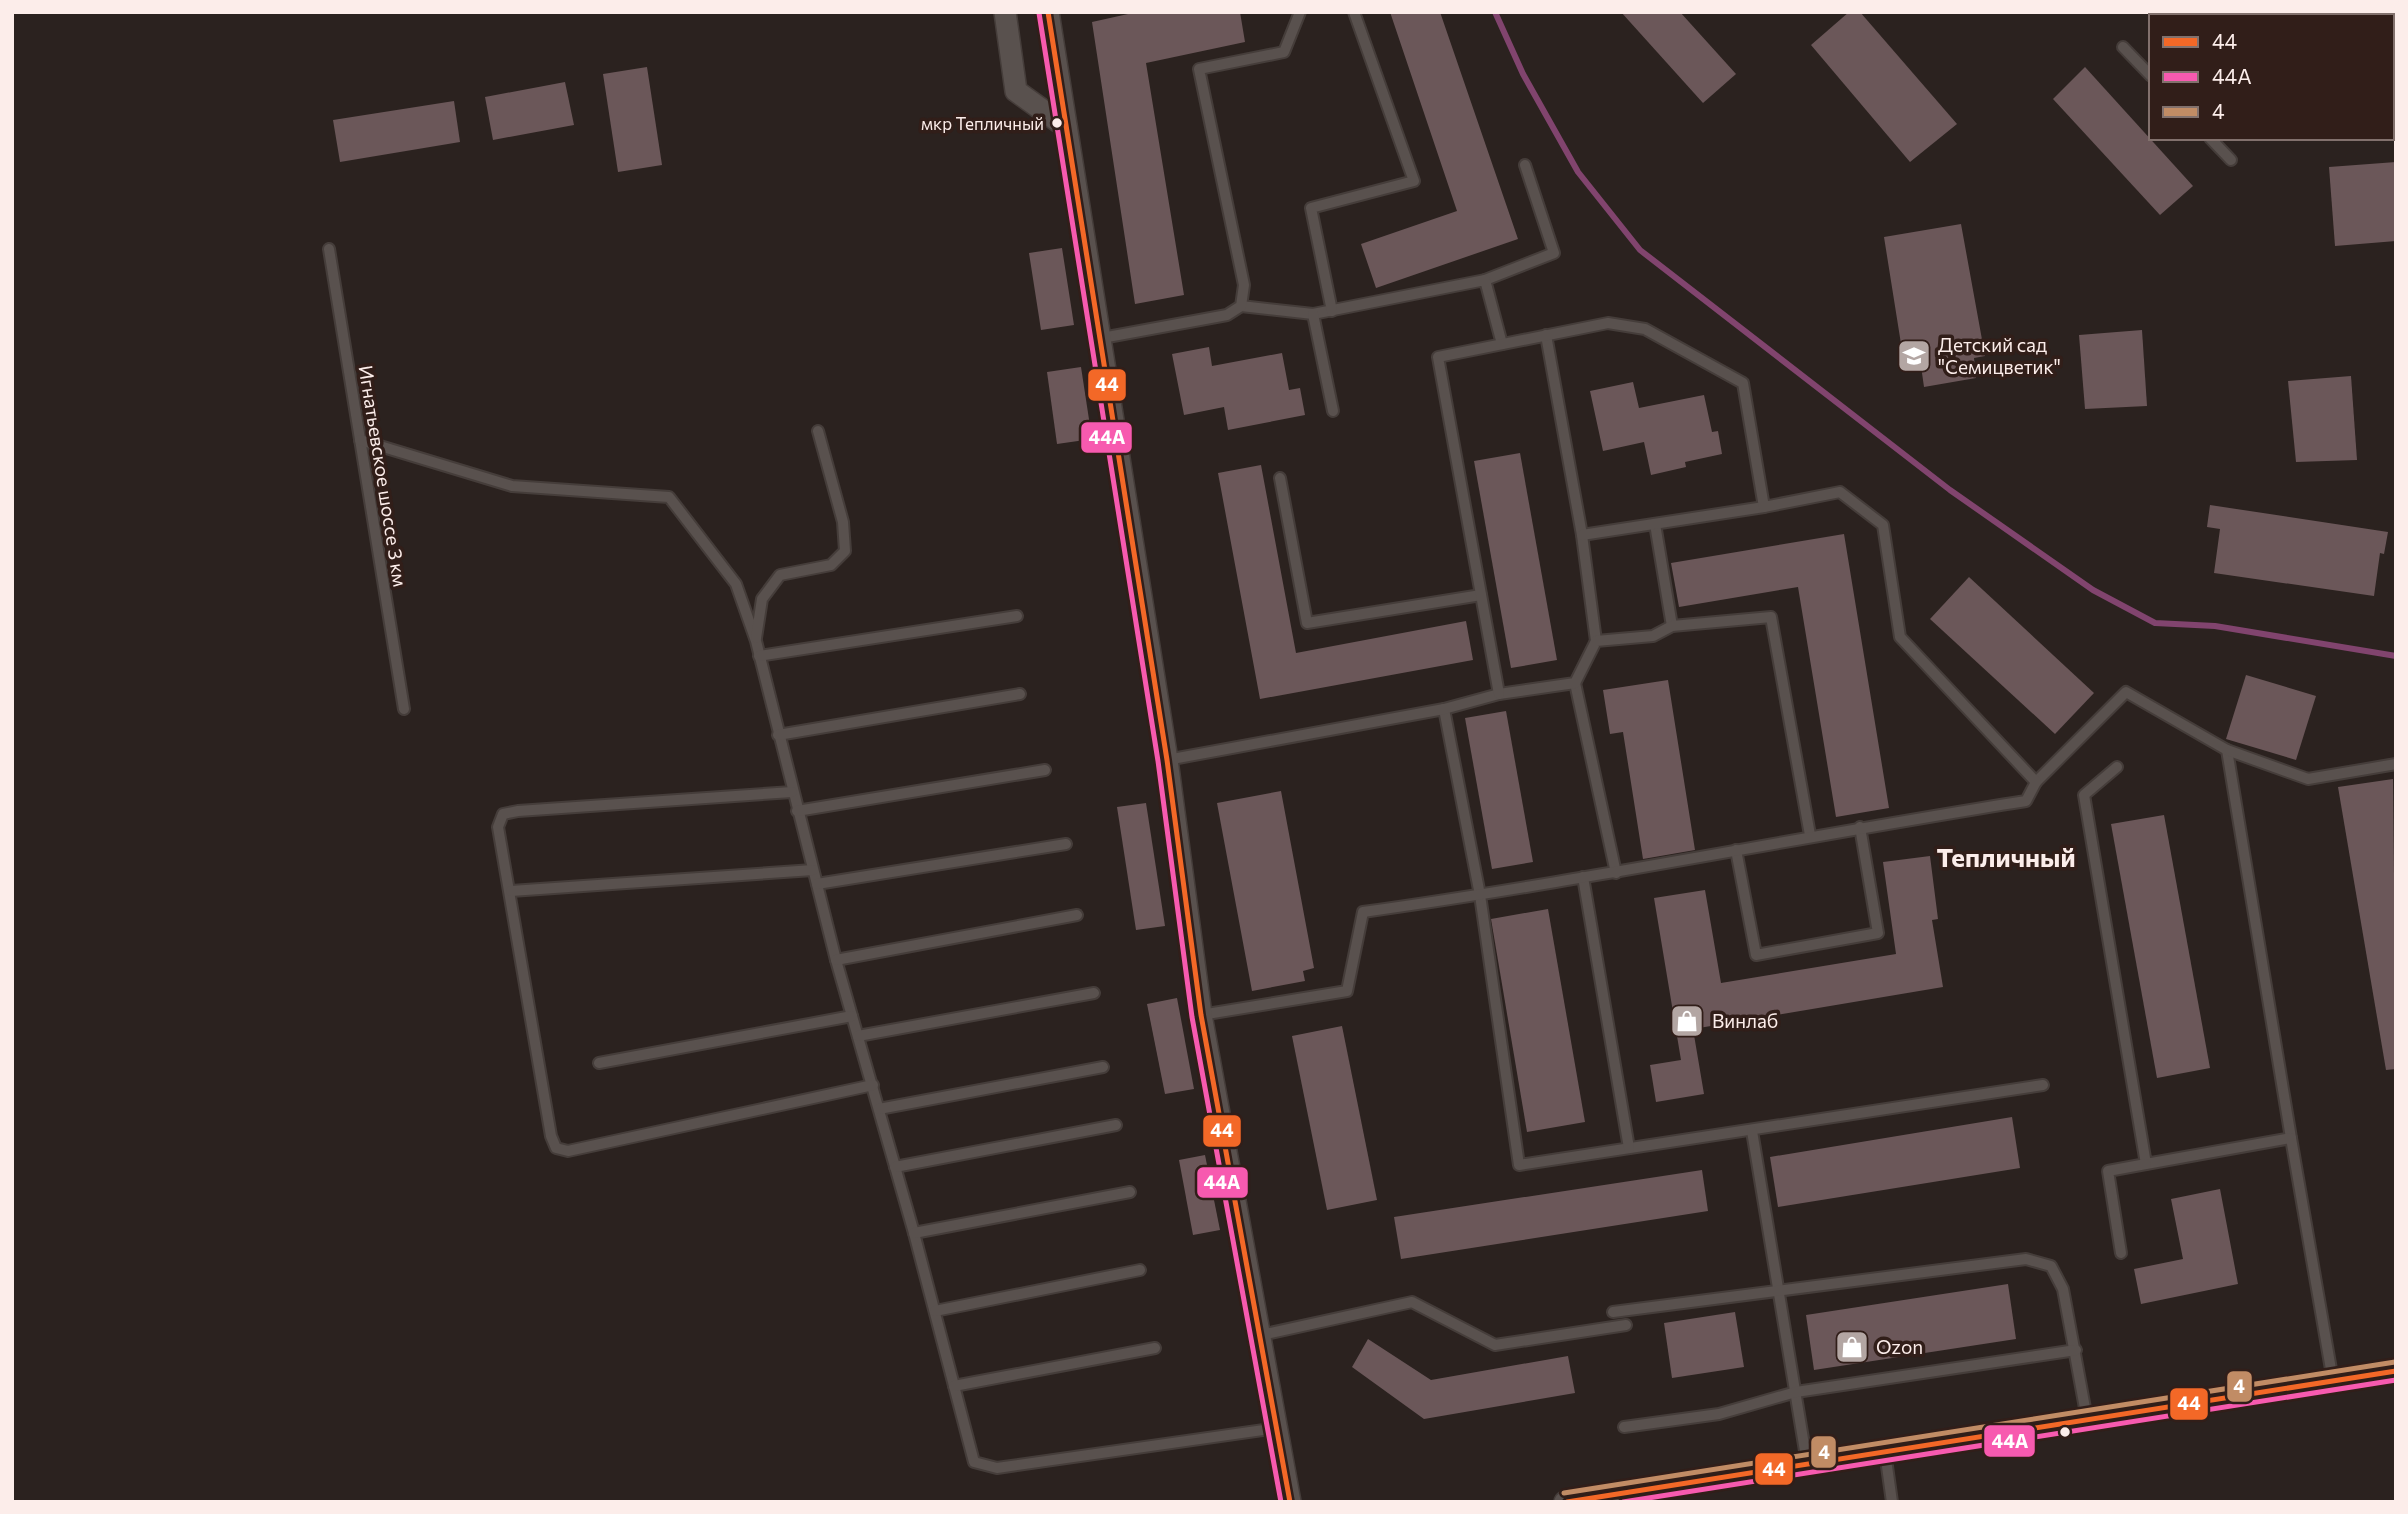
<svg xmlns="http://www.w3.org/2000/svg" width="2408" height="1514" font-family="Commissioner,sans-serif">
	<rect width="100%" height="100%" fill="#2b221f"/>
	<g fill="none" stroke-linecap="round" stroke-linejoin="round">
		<!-- stream -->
		<polyline stroke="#81446e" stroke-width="6" points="1495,12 1523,74 1578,172 1640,250 1950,490 2093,590 2155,623 2215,626 2396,656"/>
	</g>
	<!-- building -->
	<g fill="#6b5759">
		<polygon points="1137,12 1240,12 1245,42 1146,63 1184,295 1135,304 1092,22"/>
		<polygon points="1390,12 1440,12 1518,239 1376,288 1361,244 1457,211"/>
		<polygon points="1621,12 1680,12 1736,74 1703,103"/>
		<polygon points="1849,12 1860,12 1957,124 1910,162 1811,45"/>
		<polygon points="647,67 662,165 618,172 603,74"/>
		<polygon points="2085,67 2193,186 2160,215 2053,99"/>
		<polygon points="565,82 574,125 493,140 485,97"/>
		<polygon points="454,101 460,142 340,162 333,120"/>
		<polygon points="2396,162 2396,241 2335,246 2329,167"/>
		<polygon points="1961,224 1985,356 1974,358 1976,378 1924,387 1921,366 1905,369 1884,237"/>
		<polygon points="1062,248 1074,325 1041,330 1029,253"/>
		<polygon points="2142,330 2147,406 2085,409 2079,335"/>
		<polygon points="1209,347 1212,366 1282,353 1289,390 1300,388 1305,415 1228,430 1224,407 1184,415 1172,354"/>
		<polygon points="1081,367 1092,439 1057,444 1047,372"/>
		<polygon points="2351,376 2357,460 2296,462 2288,381"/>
		<polygon points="1633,382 1639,408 1704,395 1712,432 1718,431 1722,454 1685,462 1686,467 1651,475 1644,442 1603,451 1590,391"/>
		<polygon points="1520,453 1557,660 1511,668 1474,461"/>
		<polygon points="1261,465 1296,653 1466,621 1473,660 1260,699 1218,473"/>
		<polygon points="2210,505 2388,532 2384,554 2380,553 2374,596 2214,573 2220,529 2207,527"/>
		<polygon points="1844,534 1889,808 1836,817 1798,587 1679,607 1671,563"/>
		<polygon points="1969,577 2094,693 2055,734 1930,619"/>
		<polygon points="2246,675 2316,696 2296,760 2226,739"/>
		<polygon points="1668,680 1695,850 1643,859 1623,732 1610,734 1603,690"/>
		<polygon points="1506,711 1533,862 1492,869 1465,718"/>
		<polygon points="2393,779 2396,1069 2386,1070 2338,787"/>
		<polygon points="1281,791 1314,968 1303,971 1305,981 1252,991 1217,803"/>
		<polygon points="1146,803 1165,926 1136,930 1117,807"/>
		<polygon points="2164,815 2210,1068 2157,1078 2111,824"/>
		<polygon points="1930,856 1938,919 1932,920 1943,987 1693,1029 1704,1094 1656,1102 1650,1065 1681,1060 1654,898 1705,890 1721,983 1896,954 1883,862"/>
		<polygon points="1548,909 1585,1122 1527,1132 1491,919"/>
		<polygon points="1177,998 1194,1089 1165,1094 1147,1004"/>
		<polygon points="1342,1026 1377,1200 1327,1210 1292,1036"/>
		<polygon points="2012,1117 2020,1168 1778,1207 1770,1157"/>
		<polygon points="1205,1155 1220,1230 1193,1235 1179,1160"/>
		<polygon points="1702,1170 1708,1211 1401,1259 1394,1217"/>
		<polygon points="2220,1189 2238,1284 2141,1304 2134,1269 2183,1259 2171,1199"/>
		<polygon points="2008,1284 2016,1339 1814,1370 1806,1315"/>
		<polygon points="1735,1312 1744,1367 1672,1378 1664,1323"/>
		<polygon points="1368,1339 1431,1380 1568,1356 1575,1393 1424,1419 1352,1367"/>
	</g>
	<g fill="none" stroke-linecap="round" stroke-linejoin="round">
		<defs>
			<g id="lane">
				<polyline points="2123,47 2151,76"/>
				<polyline points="2210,138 2231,160"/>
				<polyline points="329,249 404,709"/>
				<polyline points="1485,280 1554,253 1525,165"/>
				<polyline points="1241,306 1313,314 1485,280 1502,344"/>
				<polyline points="1332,311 1311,208 1414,181 1354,12"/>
				<polyline points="1313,314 1333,411"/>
				<polyline points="1546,335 1582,535 1596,641"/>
				<polyline points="1102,338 1227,315 1241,306 1244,285 1199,69 1284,52 1300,12"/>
				<polyline points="360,440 512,486 669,497 736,584 756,641 836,960 914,1233 974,1462 997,1468 1277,1428"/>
				<polyline points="1280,478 1307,623 1481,595"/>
				<polyline points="1655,524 1672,626"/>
				<polyline points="1582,535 1764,507"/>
				<polyline points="756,638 762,599 780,575 831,565 845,551 843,522 818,431"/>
				<polyline points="759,656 1017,616"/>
				<polyline points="1575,683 1616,873"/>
				<polyline points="1444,709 1480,895 1519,1165 2043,1085"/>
				<polyline points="778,735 1020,694"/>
				<polyline points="2227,750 2291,1138"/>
				<polyline points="1167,760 1444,709 1499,694 1575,683 1596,641 1653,636 1672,626 1771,617 1810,835"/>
				<polyline points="2117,767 2084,795 2146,1164 2291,1138 2333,1381"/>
				<polyline points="2036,782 2126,692 2227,750 2308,779 2396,764"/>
				<polyline points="792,792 518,811 503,814 498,827 551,1136 556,1148 568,1151 873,1085"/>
				<polyline points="797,811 1045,770"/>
				<polyline points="1736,850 1756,955 1878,933 1860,827"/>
				<polyline points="1583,877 1629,1148"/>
				<polyline points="817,884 1066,844"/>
				<polyline points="511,891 813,870"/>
				<polyline points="836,960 1077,915"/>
				<path d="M1201,1015l146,-24 16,-79c222,-31 441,-76 663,-111l10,-19 -136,-145 -17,-112 -43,-33 -76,15 -21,-124 -98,-54 -37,-6 -170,34 61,337"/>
				<polyline points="858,1036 1094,993"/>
				<polyline points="599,1063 852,1016"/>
				<polyline points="879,1109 1103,1067"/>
				<polyline points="1752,1131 1807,1463"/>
				<polyline points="895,1167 1116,1125"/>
				<polyline points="914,1233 1130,1192"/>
				<polyline points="2121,1253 2108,1171 2146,1164"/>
				<polyline points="935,1311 1140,1270"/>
				<polyline points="1613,1312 2026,1259 2051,1266 2063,1289 2087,1419"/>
				<polyline points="1261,1335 1412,1302 1495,1345 1626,1325"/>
				<polyline points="954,1386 1155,1348"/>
				<polyline points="1624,1427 1719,1414 1796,1392 2076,1350"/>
				<polyline points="1885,1452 1892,1502"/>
			</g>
			<g id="street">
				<polyline points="1005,12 1016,91 1066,127"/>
				<polyline points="1048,12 1167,760 1201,1015 1290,1502"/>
				<polyline points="1565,1502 2396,1371"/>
			</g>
		</defs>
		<!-- lane casing -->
		<use href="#lane" stroke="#453d3a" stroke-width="14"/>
		<!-- street casing -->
		<use href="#street" stroke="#453d3a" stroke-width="24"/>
		<!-- lane -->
		<use href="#lane" stroke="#59514e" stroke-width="10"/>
		<!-- street -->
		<use href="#street" stroke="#59514e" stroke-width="21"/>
		<defs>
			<g id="bus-1">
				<polyline points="1048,12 1167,760 1201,1015 1290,1502"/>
				<polyline points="1567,1502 2396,1371"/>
			</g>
			<g id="bus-2">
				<polyline points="1039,13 1158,761 1192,1017 1281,1502"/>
				<polyline points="1623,1502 2396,1380"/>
			</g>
			<polyline id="bus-3" points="1564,1493 2395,1362"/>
		</defs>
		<!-- bus-1 casing -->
		<use href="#bus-1" stroke="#311e19" stroke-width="10"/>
		<!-- bus-2 casing -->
		<use href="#bus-2" stroke="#311e19" stroke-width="10"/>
		<!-- bus-3 casing -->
		<use href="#bus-3" stroke="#311e19" stroke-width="10"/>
		<!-- bus-1 -->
		<use href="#bus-1" stroke="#f36827" stroke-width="5"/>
		<!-- bus-2 -->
		<use href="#bus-2" stroke="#f75aaf" stroke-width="5"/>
		<!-- bus-3 -->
		<use href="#bus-3" stroke="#c18c65" stroke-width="5"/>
	</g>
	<!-- icons -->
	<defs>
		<symbol id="school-square" viewBox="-11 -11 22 22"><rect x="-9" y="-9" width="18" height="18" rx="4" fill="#b3a6a3" stroke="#311e19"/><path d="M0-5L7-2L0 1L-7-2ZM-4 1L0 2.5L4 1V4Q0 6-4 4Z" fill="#fff"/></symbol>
		<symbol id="shop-square" viewBox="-11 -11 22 22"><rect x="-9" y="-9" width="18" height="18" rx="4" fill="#b3a6a3" stroke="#311e19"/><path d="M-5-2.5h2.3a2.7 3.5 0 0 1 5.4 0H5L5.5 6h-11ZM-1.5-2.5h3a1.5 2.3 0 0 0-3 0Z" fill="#fff"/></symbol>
	</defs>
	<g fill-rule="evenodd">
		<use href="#school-square" x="1895" y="337" width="38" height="38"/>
		<use href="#shop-square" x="1668" y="1002" width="38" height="38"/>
		<use href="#shop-square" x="1833" y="1328" width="38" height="38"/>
	</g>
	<!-- markers -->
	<g fill="#fcedea" stroke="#311e19" stroke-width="2.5">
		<circle cx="1057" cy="123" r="6"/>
		<circle cx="2065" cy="1432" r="6"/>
	</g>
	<g text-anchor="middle" stroke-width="7" stroke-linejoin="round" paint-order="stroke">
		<!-- bus labels -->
		<g font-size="17" fill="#fcedea" stroke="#311e19" text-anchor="end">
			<text x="1044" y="130">мкр Тепличный</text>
		</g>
		<!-- poi labels -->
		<g font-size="19" fill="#fcedea" stroke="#311e19" text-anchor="start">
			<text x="1938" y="352">Детский сад<tspan x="1938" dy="22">"Семицветик"</tspan></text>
			<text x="1712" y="1028">Винлаб</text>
			<text x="1876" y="1354">Ozon</text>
		</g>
		<!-- street labels -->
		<g font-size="19" fill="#fcedea" stroke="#311e19">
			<text transform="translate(383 476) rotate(81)" y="7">Игнатьевское шоссе 3 км</text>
		</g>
		<!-- district labels -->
		<g font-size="26" font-weight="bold" fill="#fcedea" stroke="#311e19">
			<text x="2006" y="867">Тепличный</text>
		</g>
	</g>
	<g stroke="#311e19" stroke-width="2.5">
		<rect x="1087" y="368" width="40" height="34" rx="7" fill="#f36827"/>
		<rect x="1080" y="421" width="53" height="33" rx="7" fill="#f75aaf"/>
		<rect x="1202" y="1114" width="40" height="34" rx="7" fill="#f36827"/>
		<rect x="1196" y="1166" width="53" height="33" rx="7" fill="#f75aaf"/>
		<rect x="2226" y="1370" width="27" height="33" rx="7" fill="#c18c65"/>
		<rect x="2169" y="1387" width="40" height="34" rx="7" fill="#f36827"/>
		<rect x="1983" y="1424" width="53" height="34" rx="7" fill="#f75aaf"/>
		<rect x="1810" y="1435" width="27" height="34" rx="7" fill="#c18c65"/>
		<rect x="1754" y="1452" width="40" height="34" rx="7" fill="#f36827"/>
	</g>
	<g font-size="19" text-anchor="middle" font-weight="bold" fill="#fff">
		<text x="1107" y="391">44</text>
		<text x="1107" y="444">44А</text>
		<text x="1222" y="1137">44</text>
		<text x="1222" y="1189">44А</text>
		<text x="2239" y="1393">4</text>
		<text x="2189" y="1410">44</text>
		<text x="2010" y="1448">44А</text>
		<text x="1824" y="1459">4</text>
		<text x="1774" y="1476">44</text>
	</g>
	<!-- border -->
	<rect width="2408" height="1514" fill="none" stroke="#fcedea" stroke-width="28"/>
	<!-- legend -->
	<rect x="2149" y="14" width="245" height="126" fill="#311e19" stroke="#82716d" stroke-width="2"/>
	<rect x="2163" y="37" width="35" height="10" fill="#f36827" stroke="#82716d" stroke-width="2"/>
	<text x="2212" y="49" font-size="21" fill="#fcedea">44</text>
	<rect x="2163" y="72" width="35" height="10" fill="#f75aaf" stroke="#82716d" stroke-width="2"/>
	<text x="2212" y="84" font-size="21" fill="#fcedea">44А</text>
	<rect x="2163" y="107" width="35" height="10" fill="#c18c65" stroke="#82716d" stroke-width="2"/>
	<text x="2212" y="119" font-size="21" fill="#fcedea">4</text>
</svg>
